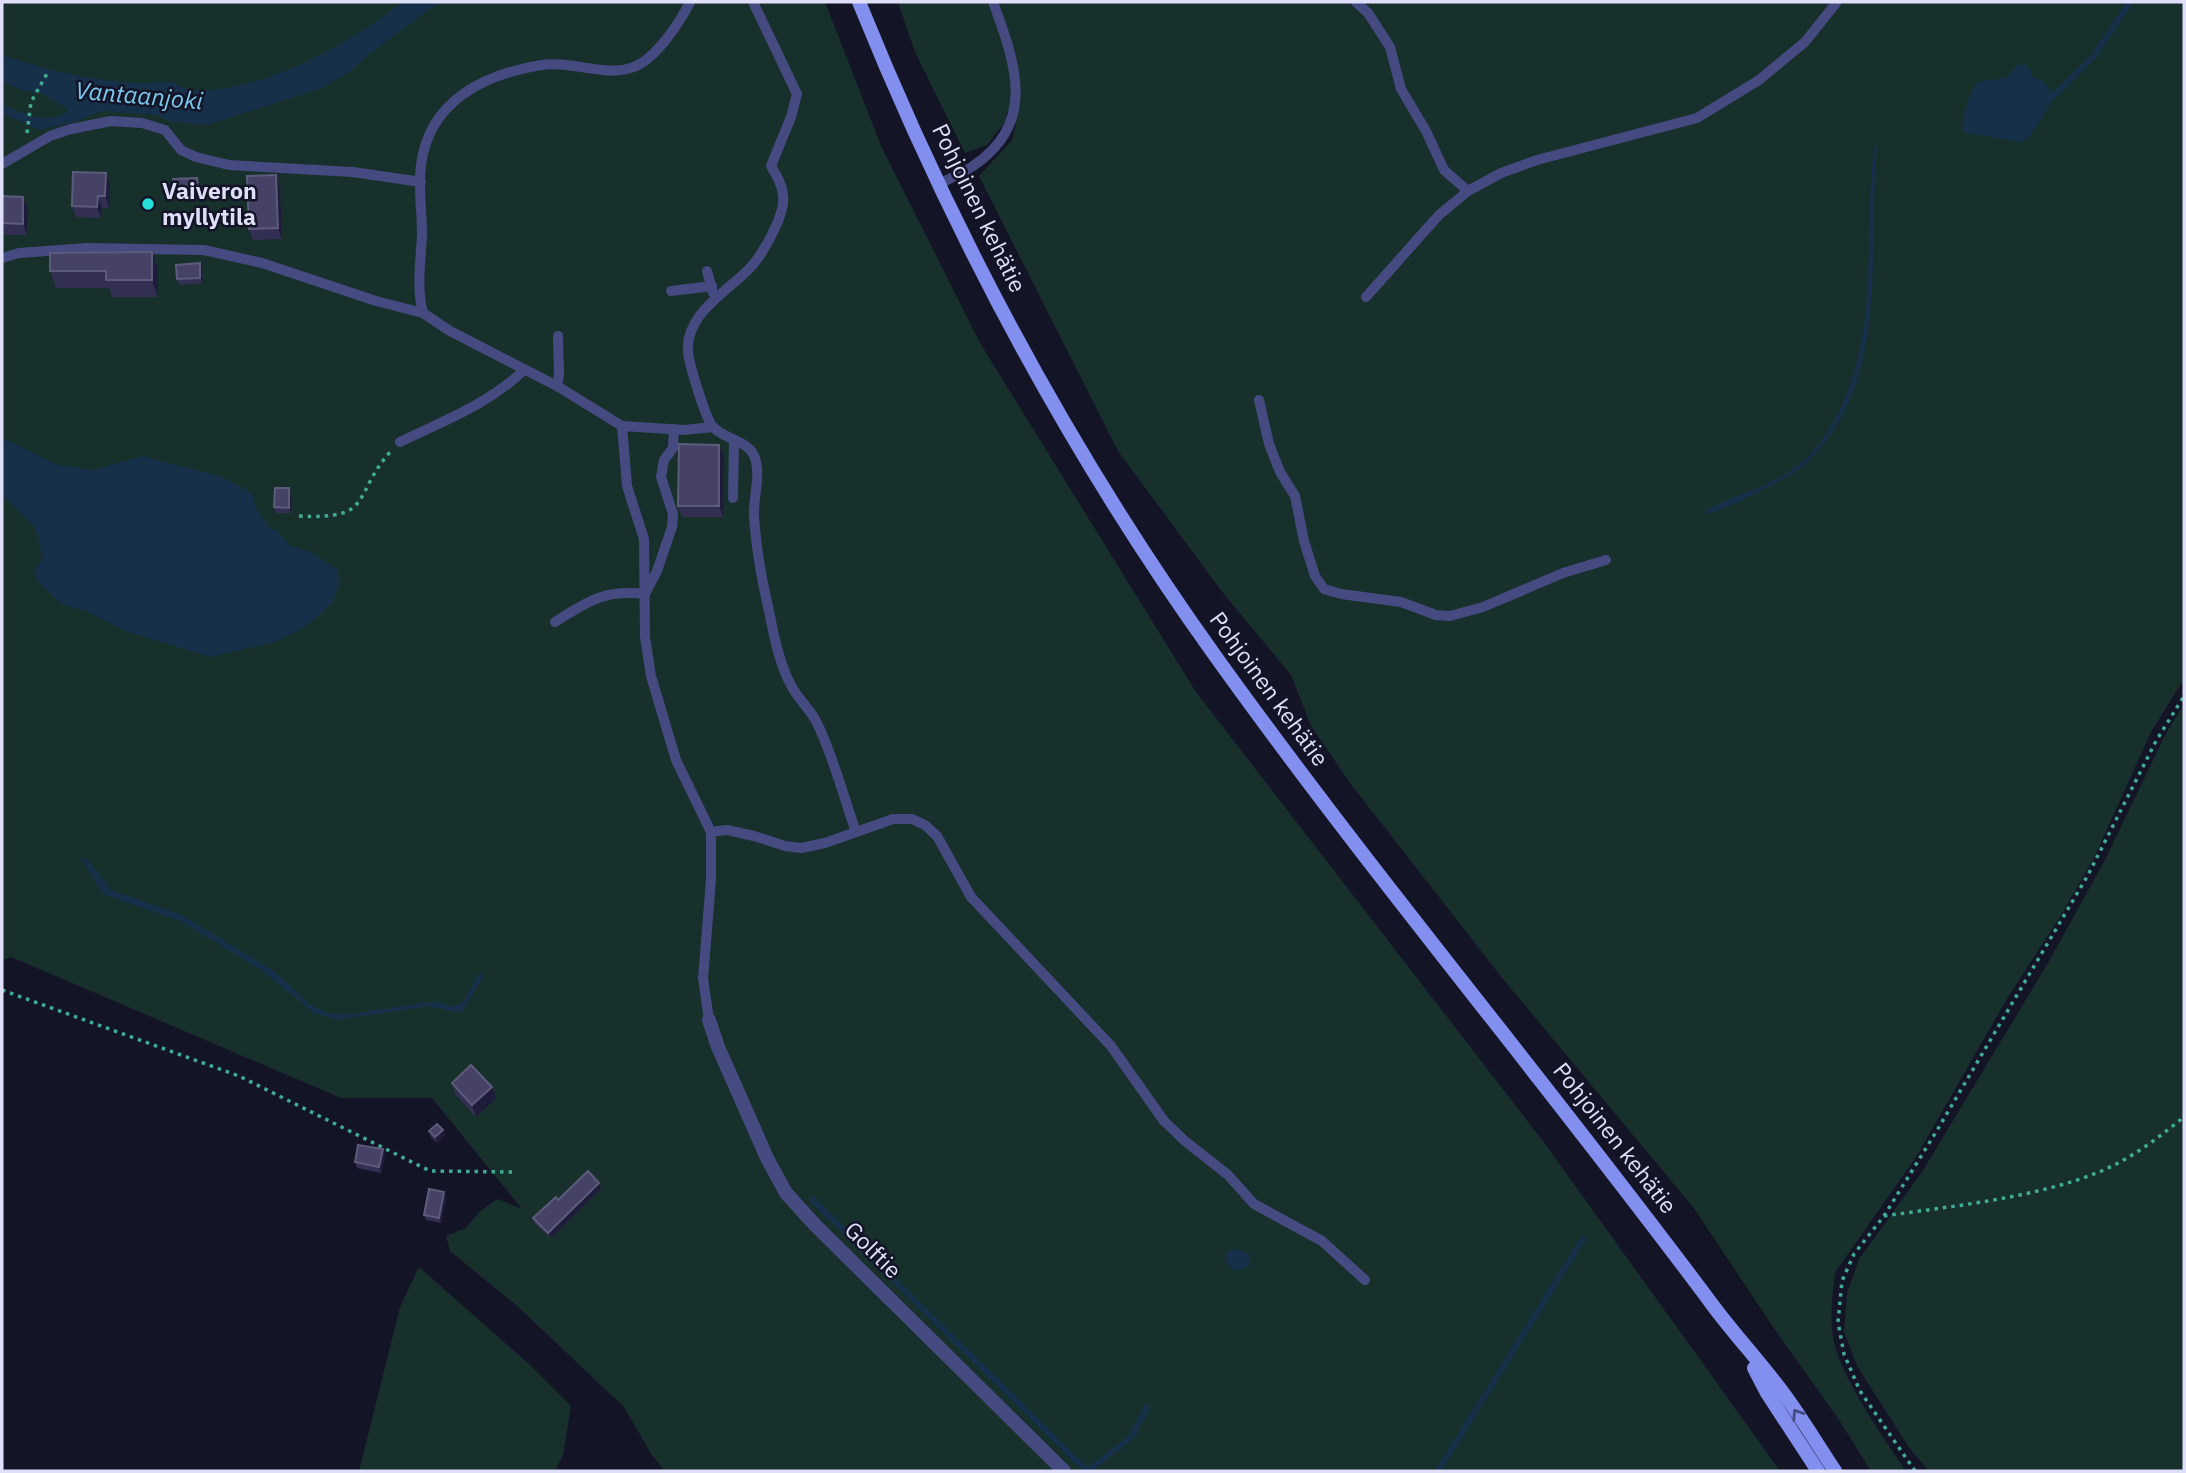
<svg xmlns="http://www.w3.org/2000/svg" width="2186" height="1473" font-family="'IBM Plex Sans',sans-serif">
	<rect width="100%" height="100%" fill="#141427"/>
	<!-- green -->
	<g fill="#18302c">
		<polygon points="2,2 825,2 882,148 980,343 1196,692 1546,1145 1780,1471 665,1471 652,1455 624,1407 516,1305 450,1251 446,1236 466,1228 479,1212 498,1199 522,1209 432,1098 341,1098 11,957 2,960"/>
		<path d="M898,2h1286v677l-33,53 -57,126 -34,59 -52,80 -92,160 -80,114c-4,21 -6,44 -3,66 5,36 52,103 73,134h-35l-32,-51 -68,-96 -78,-117 -190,-228 -153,-196 -39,-57 -20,-51 -68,-82 -105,-142 -139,-275 33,-36 4,-15 -9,-14 -1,10 -19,24 -22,8 -50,-101z"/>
		<polygon points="2184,704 2184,1471 1929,1471 1910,1449 1857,1366 1844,1332 1847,1293 1859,1259 1922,1172 2048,963 2105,860 2165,735"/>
		<polygon points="419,1267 529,1364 571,1406 563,1455 555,1471 359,1471 400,1307"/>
	</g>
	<!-- water -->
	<g fill="#163049">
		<path d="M402,2h41l-12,6 -63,47 -18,17 -28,16 -115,37 -36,-3 -14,-7 -55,-4 -31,12 -32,7 -37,-17v-9c21,10 47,22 67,6l-28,-17 -17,-2 -22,-10v-26c45,15 93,27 141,28 8,1 18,-2 26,-1 7,1 13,6 20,7 65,9 165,-47 213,-87z"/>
		<path d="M2025,64l7,8v4l13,7 8,13c-3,10 -22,42 -31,46l-56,-9 -4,-5c2,-17 7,-31 15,-46l29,-4 11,-13z"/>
		<path d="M1874,147h3c-10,104 15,238 -72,317 -12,12 -30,20 -45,27 -18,9 -39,22 -59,23 28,-20 66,-25 95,-47 19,-14 34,-37 44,-58 40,-84 23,-174 34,-262z"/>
		<polygon points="2,438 58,465 94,470 142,456 222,477 252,493 257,511 271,529 277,531 291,546 308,551 337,569 340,583 332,604 307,625 278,641 211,657 125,631 90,613 62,604 37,581 34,571 43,558 35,527 2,495"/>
		<polygon points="80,857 87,859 111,890 182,915 274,971 309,1004 327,1013 352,1014 421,1003 439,1002 453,1007 463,1002 480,972 484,976 461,1013 428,1006 338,1020 314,1013 261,970 182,922 103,894"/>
		<path d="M1236,1249l10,3 5,6 -3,9 -11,4c-10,-5 -12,-8 -11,-19z"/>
	</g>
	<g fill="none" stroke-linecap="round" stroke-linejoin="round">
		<!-- stream -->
		<g stroke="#163049" stroke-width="6">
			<polyline points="2053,96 2093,57 2130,2"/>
			<polyline points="812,1199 1087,1471"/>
			<polyline points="1088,1471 1131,1437 1147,1407"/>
			<polyline points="1438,1471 1583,1239"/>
		</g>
		<!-- path -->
		<g stroke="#41ac96" stroke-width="3.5" stroke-dasharray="3.5 5" stroke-linecap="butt">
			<polyline points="27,133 31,102 49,70"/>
			<path d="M299,516c77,4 52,-21 92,-65"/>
			<polyline points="2,990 239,1076 430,1171 513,1172"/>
			<path d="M1884,1216c69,-10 151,-18 215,-44 32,-13 59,-34 85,-55"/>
			<polyline points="1915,1471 1860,1391 1844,1354 1838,1322 1842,1281 1854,1254 1884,1216 1936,1132 2088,875 2156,741 2184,696"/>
		</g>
		<!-- service -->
		<g stroke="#454b80" stroke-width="10">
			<path d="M753,2l44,92 -6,23 -20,49c16,25 16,38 3,64 -7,15 -15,29 -26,40 -23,23 -63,45 -60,82 1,12 18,68 25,75 12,13 36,13 42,31 6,17 -2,40 -1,58 2,32 8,65 15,95 5,25 10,53 23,76 6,12 18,22 24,34 16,31 28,77 40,111"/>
			<polyline points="1356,2 1368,13 1390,47 1401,89 1426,131 1444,170 1468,191 1501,173 1537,160 1697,118 1759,80 1805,42 1837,2"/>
			<polyline points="2,164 50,136 71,129 111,121 142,123 165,130 181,150 196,157 229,165 353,172 421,182"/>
			<path d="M939,184c11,-6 24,-11 34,-18 65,-43 42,-104 20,-164"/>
			<polyline points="2,258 19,253 87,248 204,250 262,263 376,301 423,313 450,331 557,386 622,426 627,486 644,539 645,637 651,676 676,760 711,832 711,880 703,978 709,1020"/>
			<polyline points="707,271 713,293"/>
			<polyline points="671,291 712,286"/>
			<polyline points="1366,297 1439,215 1468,191"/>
			<path d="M423,313c-7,-27 -2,-52 -1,-79 0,-23 -4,-47 -1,-69 8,-64 63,-91 121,-100 31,-5 65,14 94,1 21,-9 44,-44 54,-64"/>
			<polyline points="557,386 559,375 558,336"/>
			<polyline points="1259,400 1269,444 1280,472 1295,496 1304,541 1315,576 1324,589 1341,594 1401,602 1436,615 1450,616 1483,607 1563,573 1606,560"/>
			<polyline points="622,426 684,430 713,427"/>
			<path d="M400,442c43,-21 89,-38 124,-72"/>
			<polyline points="733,498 734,440"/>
			<path d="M555,622c33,-21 50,-33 90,-28l12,-23 15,-44 1,-13 -12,-37 3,-17 9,-12 1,-19"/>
			<polyline points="711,832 727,830 754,836 785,846 801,848 825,843 893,819 912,819 925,825 937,836 971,897 1111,1046 1164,1121 1185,1141 1228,1175 1254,1204 1322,1241 1365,1280"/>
		</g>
		<!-- minor -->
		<polyline stroke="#454b80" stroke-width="14" points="709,1020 718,1047 767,1158 786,1193 815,1225 1064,1471"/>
		<!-- secondary -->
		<g stroke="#828fee" stroke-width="14">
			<path d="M859,2c93,230 212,453 357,655 159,222 335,430 498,650 21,28 45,54 67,83 19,25 36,54 54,81"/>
			<polyline points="1754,1368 1767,1393 1818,1471"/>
		</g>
	</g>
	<!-- wall -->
	<g fill="#322f53">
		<polygon points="106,173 110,184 109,208 102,208 101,218 76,217 72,206"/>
		<polygon points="276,175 280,187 282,239 253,240 249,229"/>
		<polygon points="199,184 200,198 176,200 174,194"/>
		<polygon points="2,196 23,197 28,208 27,235 5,235 2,227"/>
		<polygon points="152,252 158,269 158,297 112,297 109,288 56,288 50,271"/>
		<polygon points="202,269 203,283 179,285 177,279"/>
		<polygon points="719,445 724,456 723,517 682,517 678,506"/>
		<polygon points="289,488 291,494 291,513 276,513 274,507"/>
		<polygon points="452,1083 492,1087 496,1098 476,1117 456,1095"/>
		<polygon points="429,1131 445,1135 437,1143 431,1137"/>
		<polygon points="385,1155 381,1173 357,1168 355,1162"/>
		<polygon points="601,1189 551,1238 535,1224 533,1218 558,1200"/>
		<polygon points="446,1198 441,1223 426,1220 424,1215"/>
	</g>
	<!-- shaded-wall -->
	<g fill="#1e1c3a">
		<polygon points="106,173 110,184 109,208 105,196"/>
		<polygon points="276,175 280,187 282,239 278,228"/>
		<polygon points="197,178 199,184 200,198 198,192"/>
		<polygon points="98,196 102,208 101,218 97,207"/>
		<polygon points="23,197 28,208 27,235 23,224"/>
		<polygon points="152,252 158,269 158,297 152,280"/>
		<polygon points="200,263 202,269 203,283 200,278"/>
		<polygon points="719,445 724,456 723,517 719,506"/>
		<polygon points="289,488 291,494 291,513 289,508"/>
		<polygon points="492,1087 496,1098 476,1117 472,1105"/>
		<polygon points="443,1130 445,1135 437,1143 435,1137"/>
		<polygon points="383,1149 385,1155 381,1173 379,1167"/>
		<polygon points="599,1183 601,1189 551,1238 548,1233"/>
		<polygon points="444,1192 446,1198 441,1223 439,1218"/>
	</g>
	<!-- building -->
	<g fill="#454265" stroke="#5d5b7c" stroke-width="2">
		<polygon points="73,172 106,173 105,196 98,196 97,207 72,206"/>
		<polygon points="276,175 278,228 249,229 247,176"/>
		<polygon points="197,178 198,192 174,194 173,179"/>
		<polygon points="2,196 23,197 23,224 2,223"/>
		<polygon points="152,252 152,280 106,280 106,271 50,271 50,253"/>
		<polygon points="200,263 200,278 177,279 176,265"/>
		<polygon points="679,444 719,445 719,506 678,506"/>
		<polygon points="275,488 289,488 289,508 274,507"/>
		<polygon points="471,1065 492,1087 472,1105 452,1083"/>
		<polygon points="437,1124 443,1130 435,1137 429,1131"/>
		<polygon points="358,1145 383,1149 379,1167 355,1162"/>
		<polygon points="588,1171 599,1183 548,1233 533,1218 556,1197 558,1200"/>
		<polygon points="429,1189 444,1192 439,1218 424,1215"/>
	</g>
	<!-- one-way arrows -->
	<defs><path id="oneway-chevron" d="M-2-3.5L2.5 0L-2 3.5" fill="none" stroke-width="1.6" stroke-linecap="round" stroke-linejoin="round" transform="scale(1.75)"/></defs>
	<use stroke="#464b81" href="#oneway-chevron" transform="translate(1797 1414) rotate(-123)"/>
	<!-- markers -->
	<circle fill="#25e0d9" stroke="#141427" stroke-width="2.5" cx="148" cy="204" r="7"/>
	<g text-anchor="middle" stroke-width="5" stroke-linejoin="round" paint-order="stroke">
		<!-- poi labels -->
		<g font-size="23" font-weight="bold" fill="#dfdffa" stroke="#141427" text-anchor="start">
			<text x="162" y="199">Vaiveron<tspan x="162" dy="26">myllytila</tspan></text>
		</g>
		<!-- street labels -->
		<g font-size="23" fill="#dfdffa" stroke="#141427">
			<text transform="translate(979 208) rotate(64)" y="8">Pohjoinen kehätie</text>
			<text transform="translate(1269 689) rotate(54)" y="8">Pohjoinen kehätie</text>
			<text transform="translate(1615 1138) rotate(52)" y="8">Pohjoinen kehätie</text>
			<text transform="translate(873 1250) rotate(45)" y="8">Golftie</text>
		</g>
		<!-- water labels -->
		<g font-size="24" font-style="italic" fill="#7bc8ec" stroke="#141427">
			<text transform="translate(139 96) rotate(5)" y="8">Vantaanjoki</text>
		</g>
	</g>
	<!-- border -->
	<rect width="2186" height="1473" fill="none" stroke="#dfdffa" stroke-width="7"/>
</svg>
